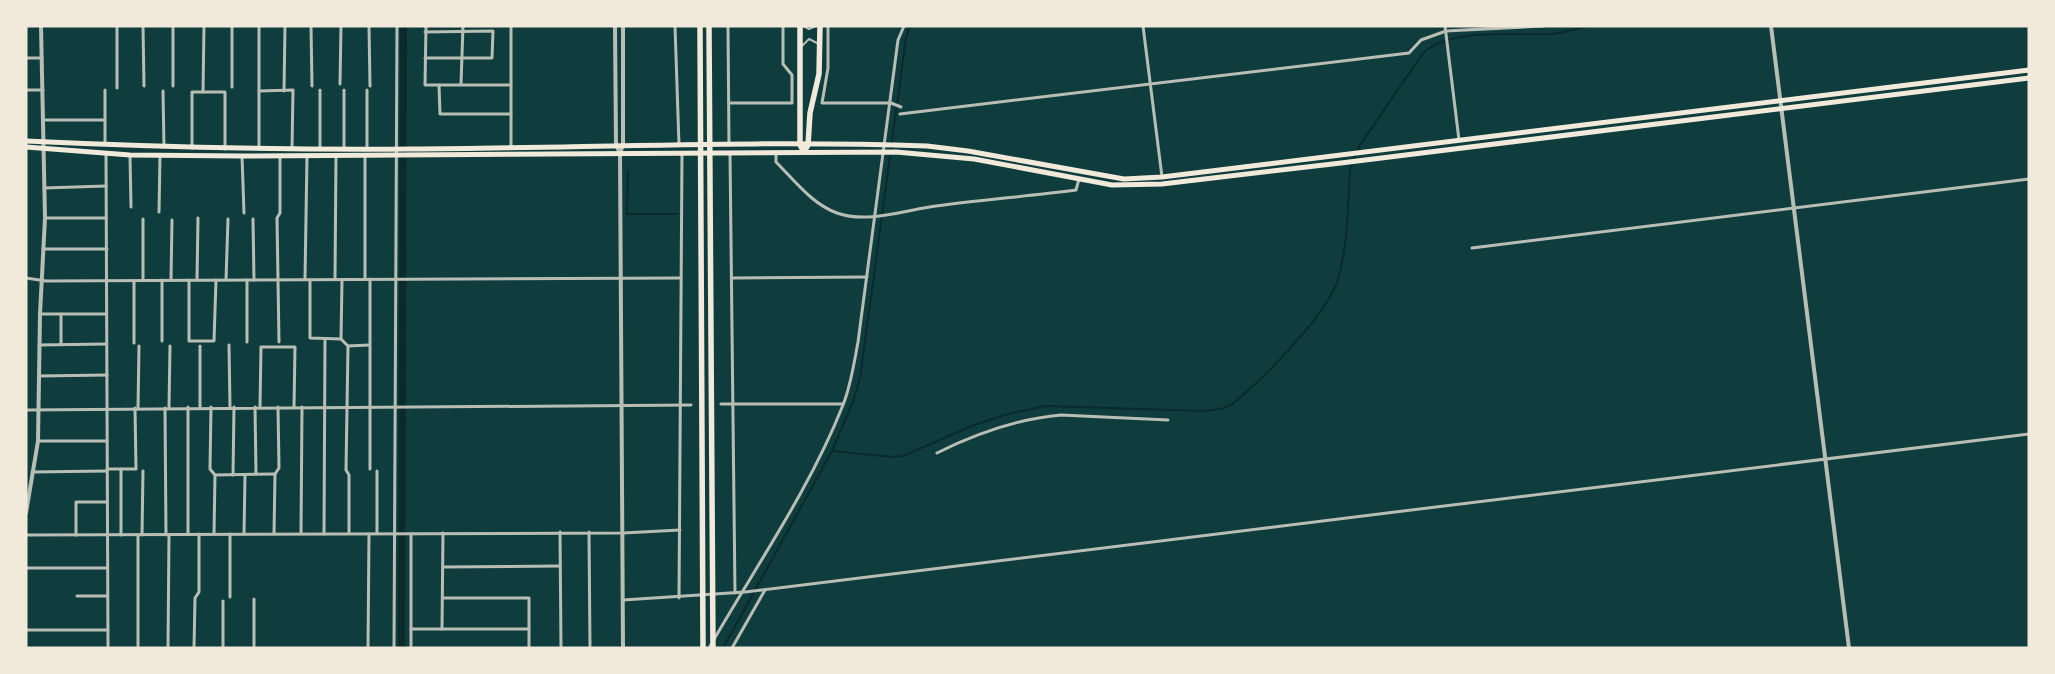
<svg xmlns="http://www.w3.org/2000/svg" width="2055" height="674" font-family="'Zilla Slab',serif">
	<rect width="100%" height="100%" fill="#0f3d3e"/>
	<!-- water -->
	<polygon fill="#0a2a2b" points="400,26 407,26 405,648 398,648"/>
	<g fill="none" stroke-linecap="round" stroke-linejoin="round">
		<!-- stream -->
		<g stroke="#0a2a2b" stroke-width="2">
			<path d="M1354,159l6,-14 63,-92c29,-26 92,-17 129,-19 12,-1 24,-5 35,-8"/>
			<polyline points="628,171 627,214 677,214"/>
			<path d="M832,451l61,6 10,-1 71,-31 34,-11 37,-8 159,5 20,-3 8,-4c29,-23 96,-90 106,-125 10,-35 10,-74 12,-110l2,-5"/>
			<polyline points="723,648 832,451 854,399 860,378 906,38 910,26"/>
		</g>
		<!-- service -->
		<g stroke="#b8beb3" stroke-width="2">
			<polyline points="803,26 809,29 816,26"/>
			<polyline points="802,46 809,39 817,43"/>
		</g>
		<!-- minor -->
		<g stroke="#b8beb3" stroke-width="3">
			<polyline points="143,26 144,86"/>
			<polyline points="173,26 173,86"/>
			<polyline points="311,26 312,86"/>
			<polyline points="369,26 370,86"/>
			<polyline points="426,26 425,85 511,85"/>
			<polyline points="511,26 511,147"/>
			<polyline points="675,26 679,145"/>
			<polyline points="728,26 729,145"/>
			<polyline points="828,26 828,68 822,103 891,103 901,107"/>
			<polyline points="1143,26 1162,177"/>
			<polyline points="1445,26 1459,140"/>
			<polyline points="26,58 42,58"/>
			<polyline points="425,58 492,58 493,31 425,32"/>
			<polyline points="340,84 341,26"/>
			<polyline points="461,84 463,26"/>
			<polyline points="439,85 440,114 511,114"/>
			<polyline points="232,87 232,26"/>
			<polyline points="117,88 117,26"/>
			<polyline points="26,90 43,90"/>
			<polyline points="105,90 105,120"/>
			<polyline points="320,90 320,148"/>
			<polyline points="163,91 164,147"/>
			<polyline points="259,91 293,90 292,149"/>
			<polyline points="284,91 285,26"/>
			<polyline points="203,92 204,26"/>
			<polyline points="729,103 792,103 792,75 783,64 783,26"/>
			<polyline points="900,114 1409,53 1421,40 1446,31 1543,26"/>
			<polyline points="43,120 105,120 105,144"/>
			<polyline points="192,148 192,92 225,92 225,149"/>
			<polyline points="259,148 259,26"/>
			<polyline points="344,149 344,90"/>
			<polyline points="367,149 367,90"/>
			<path d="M776,152v10c19,19 36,42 61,51 30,11 68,-3 99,-7 46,-6 93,-10 140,-16l3,-11"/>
			<polyline points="730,153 735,593"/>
			<polyline points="106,154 108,648"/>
			<polyline points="130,156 131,207"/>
			<polyline points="242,156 244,213"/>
			<polyline points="365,156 365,279"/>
			<polyline points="44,188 106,186"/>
			<polyline points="159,212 160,155"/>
			<polyline points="45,218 106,218"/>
			<polyline points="253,219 254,280"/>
			<polyline points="1472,248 2029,179"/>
			<polyline points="43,249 107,249"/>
			<polyline points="26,278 46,281 681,278"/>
			<polyline points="732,278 867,277"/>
			<polyline points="305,279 307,156"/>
			<polyline points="335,279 336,156"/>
			<polyline points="143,280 143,219"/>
			<polyline points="171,280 172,220"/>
			<polyline points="189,280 189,341 214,341 216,280"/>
			<polyline points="197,280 198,218"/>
			<polyline points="226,280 228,219"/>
			<polyline points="310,280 310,338 341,339 342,280"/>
			<polyline points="40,314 106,314"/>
			<polyline points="341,339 348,346 346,470 349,475 349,533"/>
			<polyline points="162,341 162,280"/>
			<polyline points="247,342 247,280"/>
			<polyline points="279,342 277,218 280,213 280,156"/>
			<polyline points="134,343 134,281"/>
			<polyline points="61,344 61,314"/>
			<polyline points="39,345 106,344"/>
			<polyline points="229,345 230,407"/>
			<polyline points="348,346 369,345"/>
			<polyline points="39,376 107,375"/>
			<polyline points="721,404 843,404"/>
			<polyline points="200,407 200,346"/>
			<polyline points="211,407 210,469 215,475 214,534"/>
			<polyline points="255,407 256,474"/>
			<polyline points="260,407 261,347 295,347 294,407"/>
			<polyline points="138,408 139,346"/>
			<polyline points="165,408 166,535"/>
			<polyline points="169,408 170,346"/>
			<polyline points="26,410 691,405"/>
			<polyline points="38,441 107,441"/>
			<path d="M937,453c40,-20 79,-34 124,-38l107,5"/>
			<polyline points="107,469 136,469 135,408"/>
			<polyline points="121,469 121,535"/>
			<polyline points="370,469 370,279"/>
			<polyline points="377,471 377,533"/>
			<polyline points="32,472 107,471"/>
			<polyline points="215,475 275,474"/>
			<polyline points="233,475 234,407"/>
			<polyline points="560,532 561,648"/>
			<polyline points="589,532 590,648"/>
			<polyline points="301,533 302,407"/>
			<polyline points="188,534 188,407"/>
			<polyline points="230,534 230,597"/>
			<polyline points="244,534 245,475"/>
			<polyline points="274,534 275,474 279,468 278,407"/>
			<polyline points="324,534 325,339"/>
			<polyline points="26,535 623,533 680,530"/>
			<polyline points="76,535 76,502 107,502"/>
			<polyline points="138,535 138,648"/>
			<polyline points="142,535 143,471"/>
			<polyline points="443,567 560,566"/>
			<polyline points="26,568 107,568"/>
			<polyline points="77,596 107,596"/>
			<polyline points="443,598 529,598 529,648"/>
			<polyline points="679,598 682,153"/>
			<polyline points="623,600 745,592 2029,434"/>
			<polyline points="223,601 223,648"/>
			<polyline points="411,629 529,629"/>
			<polyline points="442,629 443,533"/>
			<polyline points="26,630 108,630"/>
			<polyline points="168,648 169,535"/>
			<polyline points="194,648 195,598 199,592 199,534"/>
			<polyline points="254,648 254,599"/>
			<polyline points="368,648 369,534"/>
			<polyline points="394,648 397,26"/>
			<polyline points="411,648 411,534"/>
			<path d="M709,648c45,-79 101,-159 134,-243 8,-20 11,-42 15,-63l40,-302 6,-14"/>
			<polyline points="732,648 765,590"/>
		</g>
		<!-- tertiary -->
		<g stroke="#b8beb3" stroke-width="4">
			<polyline points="615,26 616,145 620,153"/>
			<polyline points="623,26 623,145 620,153 623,648"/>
			<polyline points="1771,26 1849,648"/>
			<polyline points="26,513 38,441 40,314 45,218 41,26"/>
		</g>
		<!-- primary -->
		<g stroke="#f1e9da" stroke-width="5">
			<path d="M26,141c129,6 256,9 385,8 172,-1 344,-9 516,-3l41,5 156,28 38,-2 867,-107"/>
			<polyline points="26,147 130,155 242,156 896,152 974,159 1112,185 1162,184 1341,163 2029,78"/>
		</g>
		<!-- motorway -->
		<g stroke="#f1e9da" stroke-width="5.5">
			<polyline points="700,26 703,648"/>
			<polyline points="709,26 713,648"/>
			<polyline points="800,26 800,145 804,152 808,145 810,113 819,74 820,26"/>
		</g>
	</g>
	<!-- border -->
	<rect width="2055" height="674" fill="none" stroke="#f1e9da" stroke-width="55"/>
</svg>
